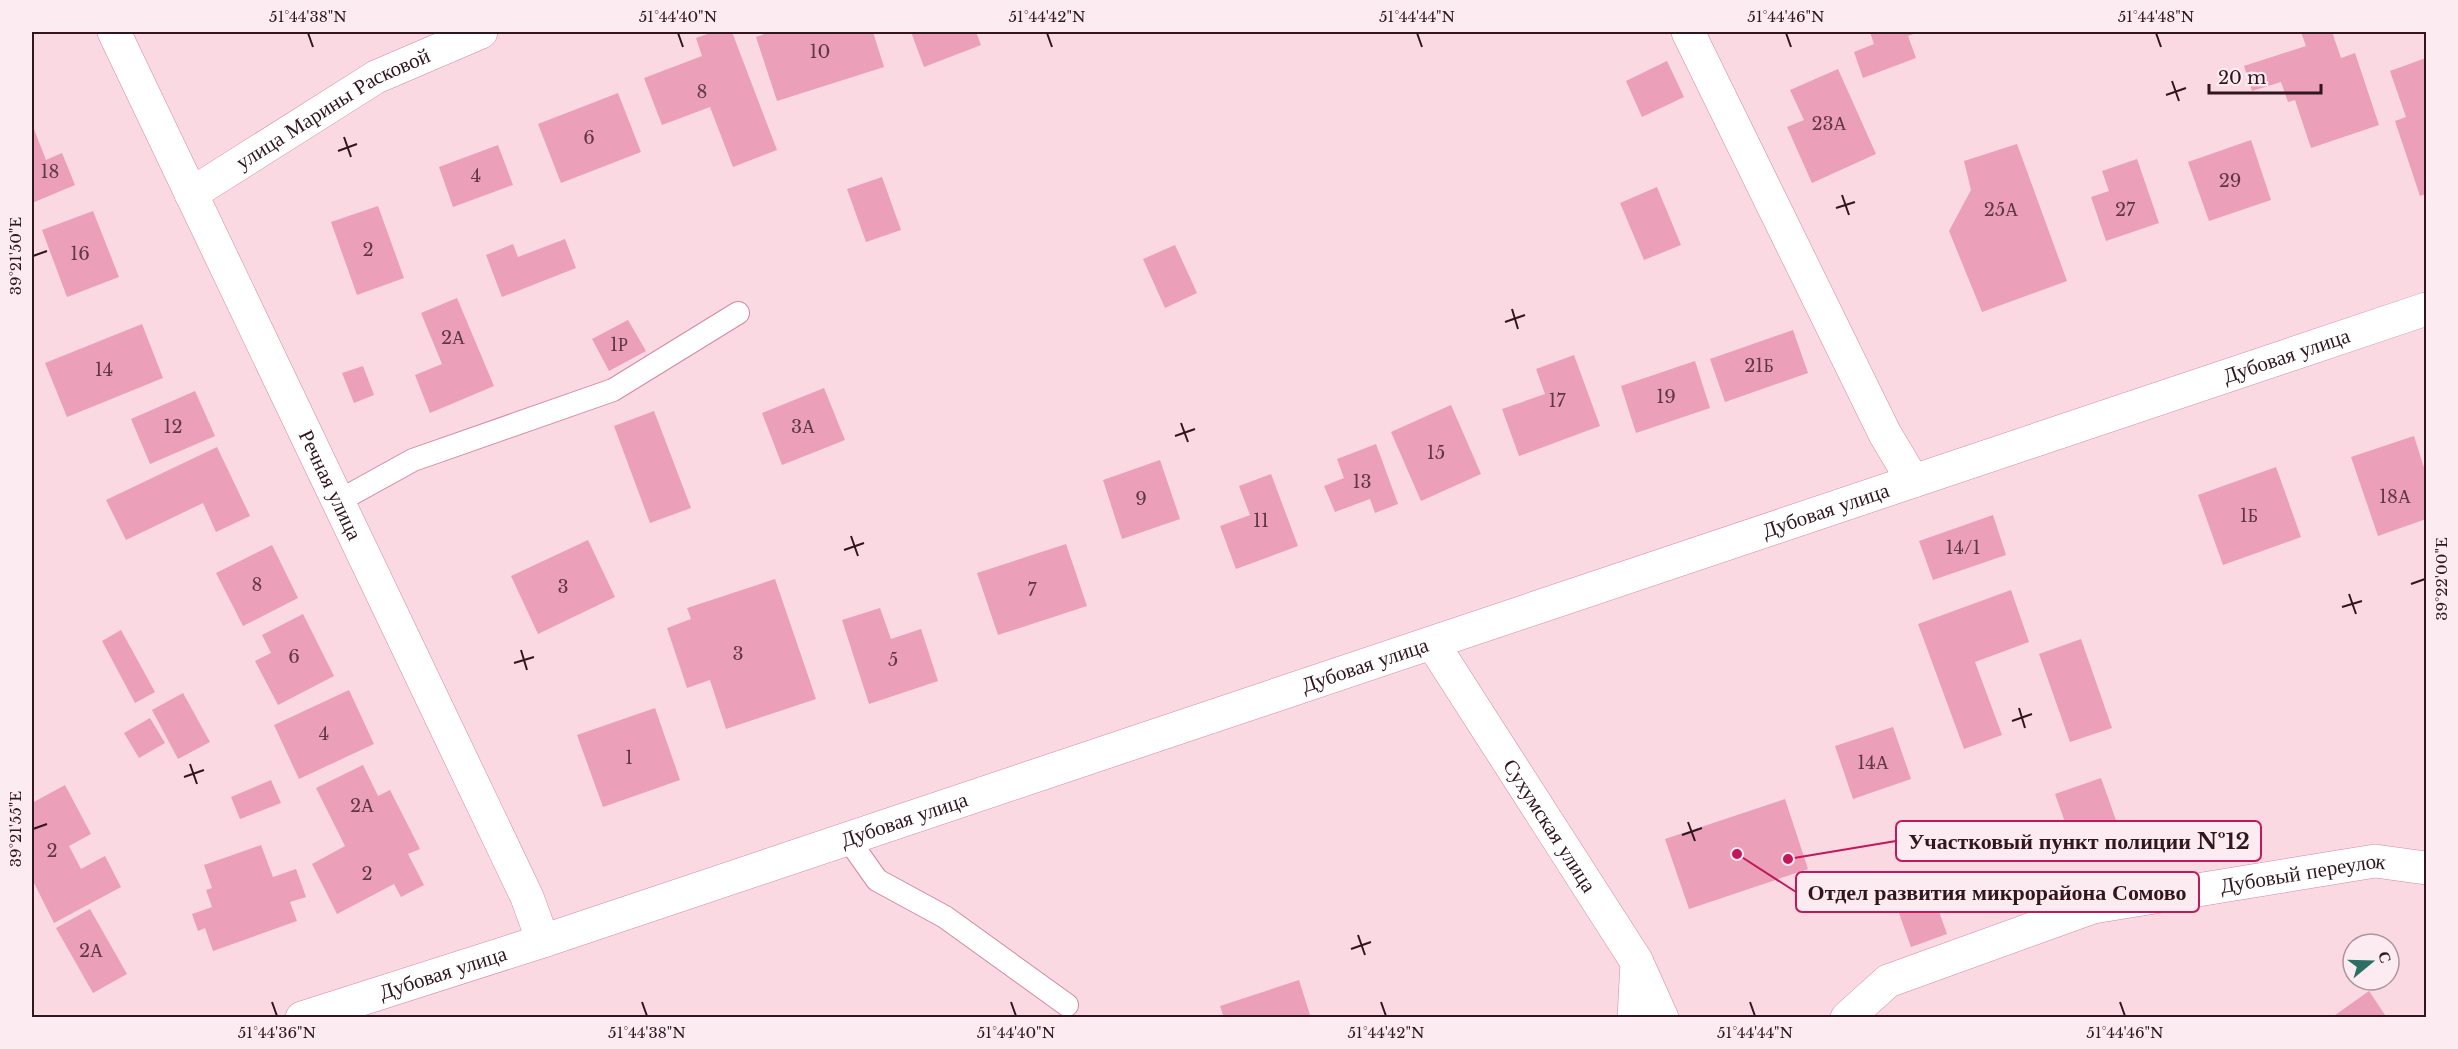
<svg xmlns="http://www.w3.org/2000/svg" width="2458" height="1049" font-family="'Libre Baskerville',serif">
	<rect width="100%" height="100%" fill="#fad9e3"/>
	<!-- building -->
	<g fill="#eb9fb8">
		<polygon points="713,32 732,32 777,150 733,167 710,107 662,125 644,78 702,56 696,38"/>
		<polygon points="770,32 873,32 884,67 777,101 756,37"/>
		<polygon points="911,32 976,32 981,45 924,67"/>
		<polygon points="1870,32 1919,32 1908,36 1916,58 1863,78 1854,52 1874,44"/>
		<polygon points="2301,32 2332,32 2341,58 2355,53 2379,125 2311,148 2295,100 2288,102 2281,82 2252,91 2244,66 2306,46"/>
		<polygon points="2426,58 2426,194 2420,196 2395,121 2406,117 2390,71"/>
		<polygon points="1667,61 1684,97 1642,117 1626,81"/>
		<polygon points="1838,69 1876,154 1812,183 1787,127 1804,120 1790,90"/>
		<polygon points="618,93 641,152 561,183 538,124"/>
		<polygon points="32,124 46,160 62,153 75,185 32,203"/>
		<polygon points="2251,140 2271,200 2209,221 2188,162"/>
		<polygon points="2017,144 2067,281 1982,312 1949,231 1971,190 1964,161"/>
		<polygon points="498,145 513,185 453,207 439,167"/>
		<polygon points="2137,159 2159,223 2106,241 2091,197 2109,191 2102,171"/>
		<polygon points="882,177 901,230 866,242 847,189"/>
		<polygon points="1657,187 1681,245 1644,260 1620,203"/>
		<polygon points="378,206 404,278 357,295 331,222"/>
		<polygon points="93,211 119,277 67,297 42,230"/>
		<polygon points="565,239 576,268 502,297 486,255 513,244 518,257"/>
		<polygon points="1175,245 1197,293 1165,308 1143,259"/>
		<polygon points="457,298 494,386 430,413 415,375 442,364 421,313"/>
		<polygon points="628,320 646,351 609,371 592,339"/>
		<polygon points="142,324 163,378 67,417 45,363"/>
		<polygon points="1793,330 1808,373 1725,402 1710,359"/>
		<polygon points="1574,355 1600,426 1519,456 1502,409 1545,394 1536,369"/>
		<polygon points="1695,361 1710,408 1636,433 1621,386"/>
		<polygon points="363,366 374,395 354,403 342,373"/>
		<polygon points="824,388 845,440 782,465 762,413"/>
		<polygon points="195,391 215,436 150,464 131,419"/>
		<polygon points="1451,405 1481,474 1421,501 1391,432"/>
		<polygon points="654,411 691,508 650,523 614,426"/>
		<polygon points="2414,436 2426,474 2426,519 2378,536 2351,457"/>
		<polygon points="1376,444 1398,504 1375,513 1370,499 1335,512 1324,486 1344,478 1337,459"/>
		<polygon points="217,447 250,516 216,532 203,503 126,540 106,500"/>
		<polygon points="1160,460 1180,519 1122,539 1103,480"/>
		<polygon points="2276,467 2301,537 2223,565 2198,495"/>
		<polygon points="1271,474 1298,546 1236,569 1220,526 1250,515 1239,486"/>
		<polygon points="1993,515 2006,555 1933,580 1919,541"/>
		<polygon points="588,540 615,597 538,634 511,576"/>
		<polygon points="1066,544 1087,606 998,635 977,573"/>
		<polygon points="272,545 298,598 243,626 216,573"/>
		<polygon points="775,579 816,699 726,729 710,680 687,688 667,628 691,619 687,608"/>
		<polygon points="2011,590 2029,642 1975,662 2002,735 1964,749 1918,624"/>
		<polygon points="880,608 891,639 921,629 938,681 869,704 842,620"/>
		<polygon points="303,614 334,676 278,705 255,661 271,653 262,635"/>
		<polygon points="121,630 155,692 135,703 102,641"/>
		<polygon points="2081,639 2112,728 2070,742 2039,654"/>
		<polygon points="349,690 374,744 299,779 274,725"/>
		<polygon points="183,693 210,742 178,759 152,710"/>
		<polygon points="655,708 680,780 603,807 577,735"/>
		<polygon points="150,718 165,743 139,758 124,733"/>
		<polygon points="1893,727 1911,779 1853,799 1835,746"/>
		<polygon points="363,765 378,796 390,790 420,849 408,854 424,885 401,897 394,884 337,914 312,864 345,846 316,788"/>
		<polygon points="2101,778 2123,840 2077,856 2055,794"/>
		<polygon points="271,780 281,803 240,819 231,797"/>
		<polygon points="65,785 91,834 69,846 81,869 105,856 121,887 54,923 32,879 32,803"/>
		<polygon points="1785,799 1808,869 1689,909 1665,839"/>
		<polygon points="261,845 273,877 296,869 306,897 290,902 297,921 213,951 205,928 198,931 192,914 212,907 206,890 212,888 204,865"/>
		<polygon points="1926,875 1947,934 1911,947 1890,888"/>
		<polygon points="90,909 127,974 93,993 56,928"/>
		<polygon points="1299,980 1311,1018 1224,1018 1220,1006"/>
		<polygon points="2369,991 2387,1018 2331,1018"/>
	</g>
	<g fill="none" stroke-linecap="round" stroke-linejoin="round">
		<defs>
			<g id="lane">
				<polyline points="337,502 413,460 613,390 738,313"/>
				<polyline points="848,839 877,880 945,917 1067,1005"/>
			</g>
			<g id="street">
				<path id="s1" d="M114,32l413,865 16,44"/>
				<polyline points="1688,32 1885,434 1913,481"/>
				<path id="s2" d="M191,194l185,-117 105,-45"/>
				<path id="s3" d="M1433,644l204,318 -3,56"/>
				<polyline points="1639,967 1662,1018"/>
				<path id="s4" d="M1847,1018l41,-37 205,-74 282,-46 51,7"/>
			</g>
			<g id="secondary">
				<path id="s5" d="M302,1018l241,-77 1883,-632"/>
			</g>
		</defs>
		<!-- lane casing -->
		<use href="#lane" stroke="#d389a2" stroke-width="24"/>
		<!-- street casing -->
		<use href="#street" stroke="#d389a2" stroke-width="34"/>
		<!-- secondary casing -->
		<use href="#secondary" stroke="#d389a2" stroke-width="34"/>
		<!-- lane -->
		<use href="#lane" stroke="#fff" stroke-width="22"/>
		<!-- street -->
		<use href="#street" stroke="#fff" stroke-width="33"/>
		<!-- secondary -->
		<use href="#secondary" stroke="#fff" stroke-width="33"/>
	</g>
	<!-- ticks -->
	<path fill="none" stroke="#31151f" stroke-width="2" d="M308,33l5,14M678,33l5,14M1047,33l5,14M1417,33l5,14M1786,33l5,14M2156,33l5,14M2172,81l7,20M2166,95l20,-7M344,137l7,20M338,151l19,-7M1842,195l7,20M1836,208l19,-6M33,256l14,-5M1512,309l6,20M1505,322l20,-7M1181,423l7,19M1175,436l20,-7M851,536l7,20M844,550l20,-7M2411,584l14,-5M2349,594l7,20M2342,607l20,-6M521,650l6,20M514,663l20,-6M2019,708l6,20M2012,721l20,-7M190,764l7,20M184,777l20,-7M1688,822l7,19M33,829l14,-5M1682,835l20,-7M1358,935l7,20M1351,949l20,-7M272,1002l5,14M642,1002l5,14M1011,1002l5,14M1381,1002l5,14M1750,1002l5,14M2120,1002l5,14"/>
	<g text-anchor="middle" stroke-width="5" stroke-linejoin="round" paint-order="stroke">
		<!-- number labels -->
		<g font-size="18" fill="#603845">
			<text x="820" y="58">10</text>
			<text x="702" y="98">8</text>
			<text x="1829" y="130">23А</text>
			<text x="589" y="144">6</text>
			<text x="50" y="178">18</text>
			<text x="476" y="182">4</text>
			<text x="2230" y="187">29</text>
			<text x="2001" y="216">25А</text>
			<text x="2125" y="216">27</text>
			<text x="368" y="256">2</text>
			<text x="80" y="260">16</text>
			<text x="453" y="344">2А</text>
			<text x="619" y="351">1Р</text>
			<text x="1759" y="372">21Б</text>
			<text x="104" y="376">14</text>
			<text x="1666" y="403">19</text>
			<text x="1557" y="407">17</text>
			<text x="173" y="433">12</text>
			<text x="803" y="433">3А</text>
			<text x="1436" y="459">15</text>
			<text x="1362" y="488">13</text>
			<text x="2395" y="503">18А</text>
			<text x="1141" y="505">9</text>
			<text x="2249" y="522">1Б</text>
			<text x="1261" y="527">11</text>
			<text x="1963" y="554">14/1</text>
			<text x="257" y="591">8</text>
			<text x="563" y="593">3</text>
			<text x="1032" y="596">7</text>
			<text x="738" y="660">3</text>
			<text x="294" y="663">6</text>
			<text x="893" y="666">5</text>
			<text x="324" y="740">4</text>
			<text x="629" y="764">1</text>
			<text x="1873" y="769">14А</text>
			<text x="362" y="812">2А</text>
			<text x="52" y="857">2</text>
			<text x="367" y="880">2</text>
			<text x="91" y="957">2А</text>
		</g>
		<!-- street labels -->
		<g font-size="21" fill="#31151f" stroke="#fcebf0">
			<text dy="7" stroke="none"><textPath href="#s2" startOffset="166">улица Марины Расковой</textPath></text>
			<text dy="7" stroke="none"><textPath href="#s5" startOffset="2092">Дубовая улица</textPath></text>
			<text dy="7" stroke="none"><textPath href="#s1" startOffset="502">Речная улица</textPath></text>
			<text dy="7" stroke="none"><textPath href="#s5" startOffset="1606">Дубовая улица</textPath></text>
			<text dy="7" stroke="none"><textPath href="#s5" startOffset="1120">Дубовая улица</textPath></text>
			<text dy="7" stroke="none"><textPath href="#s5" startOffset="634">Дубовая улица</textPath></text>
			<text dy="7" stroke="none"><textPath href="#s3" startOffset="216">Сухумская улица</textPath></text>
			<text dy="7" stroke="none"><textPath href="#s4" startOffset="486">Дубовый переулок</textPath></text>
			<text dy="7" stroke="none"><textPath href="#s5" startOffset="148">Дубовая улица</textPath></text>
		</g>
	</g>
	<!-- callouts -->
	<path fill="none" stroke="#c2185b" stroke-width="2" d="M1788 859L1896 841M1737 854L1796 892"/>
	<g fill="#c2185b" stroke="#fcebf0" stroke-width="2">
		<circle cx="1788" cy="859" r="6"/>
		<circle cx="1737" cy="854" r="6"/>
	</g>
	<g fill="#fcebf0" stroke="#c2185b" stroke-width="2">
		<rect x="1896" y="821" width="365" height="40" rx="6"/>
		<rect x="1796" y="872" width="403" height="40" rx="6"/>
	</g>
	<g font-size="22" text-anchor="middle" font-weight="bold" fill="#31151f">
		<text x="2079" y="849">Участковый пункт полиции №12</text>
		<text x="1997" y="900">Отдел развития микрорайона Сомово</text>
	</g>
	<!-- border -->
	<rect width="2458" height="1049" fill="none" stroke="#fcebf0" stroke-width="66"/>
	<!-- north arrow -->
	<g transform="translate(2371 962) rotate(71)"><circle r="28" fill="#fcebf0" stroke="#ab959c" stroke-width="1.5"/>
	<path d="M0-4.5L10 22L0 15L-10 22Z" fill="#2c7063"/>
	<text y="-9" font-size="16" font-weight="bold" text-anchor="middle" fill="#31151f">С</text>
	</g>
	<!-- scale -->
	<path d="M2209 84v9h112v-9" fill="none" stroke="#31151f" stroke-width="3"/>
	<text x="2218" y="84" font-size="18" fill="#31151f" stroke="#fcebf0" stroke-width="4.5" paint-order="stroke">20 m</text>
	<rect x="33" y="33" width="2392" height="983" fill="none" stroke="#31151f" stroke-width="2"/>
	<g font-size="15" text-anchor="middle" fill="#31151f">
		<text x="308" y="22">51°44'38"N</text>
		<text x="678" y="22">51°44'40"N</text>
		<text x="1047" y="22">51°44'42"N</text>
		<text x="1417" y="22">51°44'44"N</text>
		<text x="1786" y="22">51°44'46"N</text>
		<text x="2156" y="22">51°44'48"N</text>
		<text transform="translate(16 256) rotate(-90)" y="5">39°21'50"E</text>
		<text transform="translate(2442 579) rotate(-90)" y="5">39°22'00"E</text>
		<text transform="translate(16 829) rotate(-90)" y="5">39°21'55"E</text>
		<text x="277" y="1038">51°44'36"N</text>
		<text x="647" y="1038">51°44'38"N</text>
		<text x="1016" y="1038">51°44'40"N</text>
		<text x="1386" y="1038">51°44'42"N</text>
		<text x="1755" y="1038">51°44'44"N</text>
		<text x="2125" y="1038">51°44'46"N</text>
	</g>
</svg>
